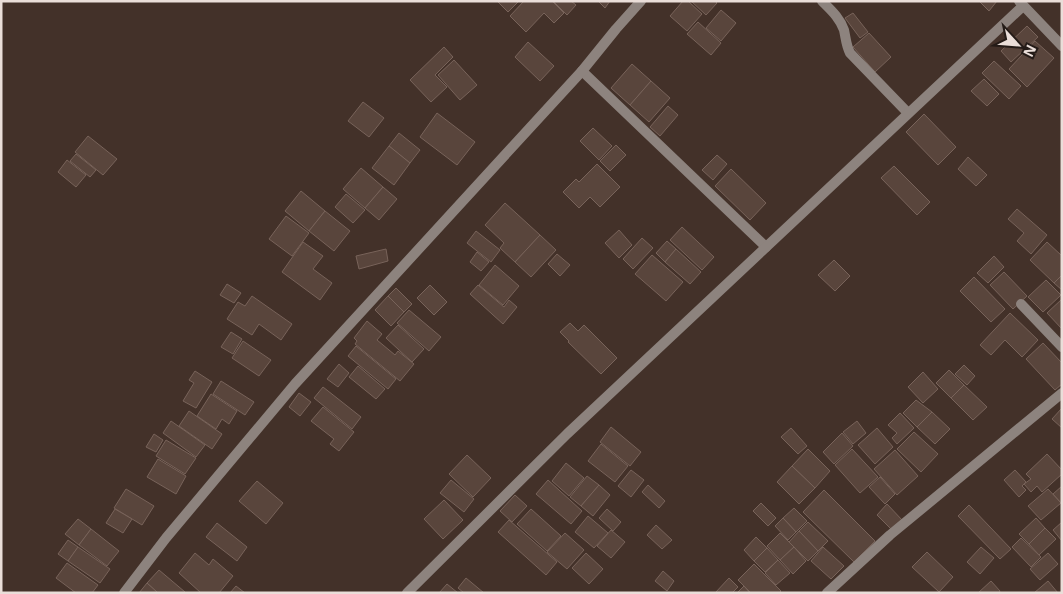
<svg xmlns="http://www.w3.org/2000/svg" width="1063" height="594" font-family="'Open Sans',sans-serif">
	<rect width="100%" height="100%" fill="#433129"/>
	<!-- building -->
	<g fill="#59453c" stroke="#78635a">
		<polygon points="497,1 519,1 508,12"/>
		<polygon points="524,1 552,1 564,13 554,23 544,13 526,32 510,16"/>
		<polygon points="553,1 571,1 576,5 567,15"/>
		<polygon points="598,1 610,1 605,8"/>
		<polygon points="683,1 688,1 702,14 687,31 670,16"/>
		<polygon points="691,1 715,1 717,3 706,15"/>
		<polygon points="979,1 997,1 989,11"/>
		<polygon points="721,10 736,23 721,41 706,28"/>
		<polygon points="853,13 868,32 860,38 845,18"/>
		<polygon points="698,22 721,43 711,55 687,34"/>
		<polygon points="1027,26 1038,37 1011,62 1001,51"/>
		<polygon points="869,33 891,57 875,72 853,47"/>
		<polygon points="1035,41 1054,58 1027,87 1009,69"/>
		<polygon points="528,42 554,66 540,81 515,57"/>
		<polygon points="444,47 453,57 435,75 447,87 431,102 410,80"/>
		<polygon points="454,60 477,85 460,100 438,75"/>
		<polygon points="994,61 1021,86 1009,99 982,73"/>
		<polygon points="632,64 651,81 630,105 611,88"/>
		<polygon points="984,79 999,94 987,106 971,91"/>
		<polygon points="651,81 670,98 649,122 630,105"/>
		<polygon points="363,102 384,118 369,137 348,121"/>
		<polygon points="668,106 678,115 660,136 650,127"/>
		<polygon points="437,113 475,142 457,165 420,137"/>
		<polygon points="924,114 956,147 938,165 906,132"/>
		<polygon points="593,128 612,146 599,160 580,141"/>
		<polygon points="399,133 420,150 410,163 389,146"/>
		<polygon points="88,136 117,159 103,175 75,152"/>
		<polygon points="616,145 626,155 610,171 600,161"/>
		<polygon points="389,146 410,163 394,185 372,168"/>
		<polygon points="76,154 96,170 90,177 70,161"/>
		<polygon points="717,155 727,164 713,180 702,170"/>
		<polygon points="968,157 987,175 976,186 958,169"/>
		<polygon points="67,160 86,175 76,187 58,172"/>
		<polygon points="597,164 620,187 600,207 590,197 579,208 563,192 576,179 579,182"/>
		<polygon points="894,166 930,202 917,215 881,178"/>
		<polygon points="361,168 383,187 365,208 343,189"/>
		<polygon points="731,169 766,203 750,220 715,186"/>
		<polygon points="383,187 397,199 379,220 365,208"/>
		<polygon points="301,191 325,211 309,231 285,211"/>
		<polygon points="346,194 365,210 353,223 335,207"/>
		<polygon points="505,203 540,235 515,262 500,248 504,243 485,225"/>
		<polygon points="1017,209 1047,235 1031,254 1017,241 1024,233 1008,219"/>
		<polygon points="325,211 350,231 334,251 309,231"/>
		<polygon points="286,216 309,233 292,256 269,239"/>
		<polygon points="682,227 714,257 702,270 670,240"/>
		<polygon points="619,230 632,245 619,258 605,243"/>
		<polygon points="476,231 500,250 491,262 467,243"/>
		<polygon points="540,235 556,250 531,277 515,262"/>
		<polygon points="642,238 653,248 633,269 623,259"/>
		<polygon points="667,241 676,249 665,262 656,253"/>
		<polygon points="303,242 323,256 313,269 332,283 320,300 282,272"/>
		<polygon points="1047,242 1062,256 1062,275 1054,283 1030,260"/>
		<polygon points="386,249 388,261 359,269 356,256"/>
		<polygon points="676,249 701,272 690,284 665,262"/>
		<polygon points="477,252 489,262 481,271 470,262"/>
		<polygon points="557,254 570,265 560,276 548,264"/>
		<polygon points="652,255 683,282 666,301 635,274"/>
		<polygon points="994,256 1004,267 988,283 977,273"/>
		<polygon points="834,260 850,276 835,291 818,275"/>
		<polygon points="495,265 519,286 503,305 479,285"/>
		<polygon points="1004,272 1027,296 1013,309 990,285"/>
		<polygon points="1062,275 1062,290 1054,283"/>
		<polygon points="974,277 1005,309 991,322 960,291"/>
		<polygon points="1046,280 1061,295 1043,312 1028,297"/>
		<polygon points="227,284 241,293 234,303 220,295"/>
		<polygon points="430,285 447,302 434,315 417,298"/>
		<polygon points="478,285 504,307 509,300 517,307 503,324 470,294"/>
		<polygon points="396,288 412,304 404,312 388,296"/>
		<polygon points="252,296 292,324 281,340 259,324 252,335 227,319 238,302 245,306"/>
		<polygon points="388,296 404,312 391,326 375,310"/>
		<polygon points="1062,299 1062,329 1047,313"/>
		<polygon points="409,310 441,337 429,351 397,323"/>
		<polygon points="1010,313 1038,340 1022,357 1005,340 991,355 980,345"/>
		<polygon points="367,321 382,334 377,340 395,355 398,351 414,364 400,381 355,344 357,341 354,338"/>
		<polygon points="570,323 578,331 584,325 617,358 601,374 568,342 569,341 560,332"/>
		<polygon points="398,325 424,349 412,362 386,338"/>
		<polygon points="231,332 242,339 233,354 221,347"/>
		<polygon points="243,341 271,360 259,376 232,358"/>
		<polygon points="1043,343 1062,363 1062,384 1055,390 1026,359"/>
		<polygon points="356,346 396,379 388,389 348,356"/>
		<polygon points="339,364 349,373 338,387 327,379"/>
		<polygon points="964,365 975,376 967,385 955,374"/>
		<polygon points="358,366 385,389 376,399 349,377"/>
		<polygon points="949,370 964,385 951,398 936,383"/>
		<polygon points="195,371 212,382 196,408 183,401 194,383 189,380"/>
		<polygon points="923,372 938,389 923,403 908,387"/>
		<polygon points="221,381 254,402 245,415 213,394"/>
		<polygon points="964,385 987,407 973,420 951,398"/>
		<polygon points="323,387 361,417 352,429 314,398"/>
		<polygon points="299,393 311,402 300,416 289,407"/>
		<polygon points="211,394 237,411 229,424 222,419 216,429 197,416"/>
		<polygon points="916,400 932,412 917,427 903,413"/>
		<polygon points="323,407 354,432 339,451 330,444 334,439 311,421"/>
		<polygon points="1062,408 1062,428 1052,419"/>
		<polygon points="189,411 222,434 212,449 179,426"/>
		<polygon points="932,412 950,429 935,444 917,427"/>
		<polygon points="900,413 914,428 897,444 892,438 897,433 888,425"/>
		<polygon points="171,421 205,445 196,457 163,433"/>
		<polygon points="857,421 866,433 853,444 843,432"/>
		<polygon points="611,427 641,452 630,466 600,442"/>
		<polygon points="791,428 807,446 798,454 781,437"/>
		<polygon points="877,428 893,447 875,464 858,445"/>
		<polygon points="914,432 938,454 921,472 897,449"/>
		<polygon points="842,433 853,446 834,464 823,452"/>
		<polygon points="154,434 163,440 156,452 146,447"/>
		<polygon points="166,440 196,458 185,474 156,456"/>
		<polygon points="601,444 628,466 615,482 588,461"/>
		<polygon points="808,449 830,471 815,488 792,466"/>
		<polygon points="852,449 878,477 860,493 835,465"/>
		<polygon points="895,450 918,476 897,495 874,469"/>
		<polygon points="1047,454 1062,470 1062,474 1042,492 1037,486 1031,492 1024,484 1031,479 1026,474"/>
		<polygon points="467,455 491,478 473,497 449,474"/>
		<polygon points="158,459 186,476 176,494 147,477"/>
		<polygon points="566,463 584,478 569,496 552,481"/>
		<polygon points="792,466 815,488 799,504 777,482"/>
		<polygon points="631,470 644,480 631,497 618,486"/>
		<polygon points="1015,470 1026,482 1022,486 1026,490 1019,497 1004,480"/>
		<polygon points="587,476 599,485 581,506 570,497"/>
		<polygon points="880,477 895,494 885,504 869,487"/>
		<polygon points="451,480 474,499 464,512 440,493"/>
		<polygon points="548,480 582,511 571,524 536,494"/>
		<polygon points="257,481 283,503 266,524 239,501"/>
		<polygon points="599,485 610,495 593,516 581,506"/>
		<polygon points="648,485 665,501 659,508 642,492"/>
		<polygon points="1062,486 1062,504 1053,494"/>
		<polygon points="126,489 154,506 142,525 114,508"/>
		<polygon points="1048,489 1061,503 1041,520 1028,506"/>
		<polygon points="824,490 875,541 854,562 803,512"/>
		<polygon points="515,495 527,506 512,522 500,511"/>
		<polygon points="444,500 463,520 443,539 424,519"/>
		<polygon points="761,503 776,518 768,526 753,511"/>
		<polygon points="887,504 903,521 893,531 877,515"/>
		<polygon points="969,505 1011,549 1000,559 958,516"/>
		<polygon points="794,508 807,521 796,532 783,518"/>
		<polygon points="115,509 132,519 123,533 106,523"/>
		<polygon points="531,509 561,536 547,551 517,524"/>
		<polygon points="607,509 621,522 613,531 599,518"/>
		<polygon points="588,516 608,533 594,548 575,532"/>
		<polygon points="783,518 796,532 788,540 775,526"/>
		<polygon points="1036,518 1045,528 1029,544 1019,534"/>
		<polygon points="78,519 91,529 79,545 65,534"/>
		<polygon points="509,520 557,562 546,575 498,532"/>
		<polygon points="808,522 828,541 818,551 799,531"/>
		<polygon points="1062,522 1062,541 1053,530"/>
		<polygon points="217,523 247,547 237,561 206,537"/>
		<polygon points="656,525 672,540 662,549 647,535"/>
		<polygon points="1045,528 1056,539 1039,555 1029,544"/>
		<polygon points="91,529 119,551 107,566 79,545"/>
		<polygon points="611,530 625,542 611,558 597,546"/>
		<polygon points="799,531 818,551 808,561 789,542"/>
		<polygon points="565,533 584,550 567,569 547,552"/>
		<polygon points="780,533 794,547 780,560 767,546"/>
		<polygon points="756,537 767,548 754,561 744,550"/>
		<polygon points="1021,538 1041,557 1031,567 1012,547"/>
		<polygon points="68,540 78,547 68,561 58,554"/>
		<polygon points="78,547 110,569 100,583 68,561"/>
		<polygon points="794,547 806,561 793,574 780,560"/>
		<polygon points="823,547 844,566 831,579 811,561"/>
		<polygon points="981,547 994,558 980,574 967,562"/>
		<polygon points="767,548 778,560 765,572 754,561"/>
		<polygon points="927,552 953,577 939,592 912,567"/>
		<polygon points="195,553 209,565 213,559 233,576 219,593 201,593 179,573"/>
		<polygon points="586,553 603,569 589,584 572,568"/>
		<polygon points="1048,553 1058,564 1040,580 1030,569"/>
		<polygon points="778,560 790,573 776,585 765,573"/>
		<polygon points="67,563 98,585 92,593 76,593 56,578"/>
		<polygon points="754,564 781,591 779,593 751,593 738,580"/>
		<polygon points="159,570 185,592 185,593 158,593 147,583"/>
		<polygon points="663,571 674,581 667,591 655,581"/>
		<polygon points="466,578 484,593 464,593 458,588"/>
		<polygon points="729,578 738,587 732,593 715,593"/>
		<polygon points="991,581 1000,591 999,593 978,593"/>
		<polygon points="1048,581 1058,593 1034,593"/>
		<polygon points="147,583 158,593 139,593"/>
		<polygon points="447,584 458,593 439,593"/>
		<polygon points="236,586 245,593 230,593"/>
		<polygon points="744,586 750,593 737,593"/>
	</g>
	<g fill="none" stroke-linecap="round" stroke-linejoin="round">
		<!-- minor -->
		<g stroke="#8d837e" stroke-width="10">
			<path d="M822,1c9,9 18,17 22,29 2,9 2,15 6,23l58,60"/>
			<polyline points="1019,1 1062,46"/>
			<polyline points="582,71 766,247"/>
			<polyline points="1021,304 1062,347"/>
			<polyline points="124,593 166,538 295,384 582,71 616,29 641,1"/>
			<polyline points="407,593 567,434 1023,6"/>
			<polyline points="827,593 890,535 1062,393"/>
		</g>
	</g>
	<!-- border -->
	<rect width="1063" height="594" fill="none" stroke="#eaded9" stroke-width="5"/>
	<!-- north arrow -->
	<g transform="translate(1018 45) rotate(116)" stroke="#241b17" stroke-width="4" paint-order="stroke">
	<path d="M0-4L9 19L0 12L-9 19Z" fill="#eaded9"/>
	<text y="-8" font-size="14" font-weight="bold" text-anchor="middle" fill="#eaded9">N</text>
	</g>
</svg>
